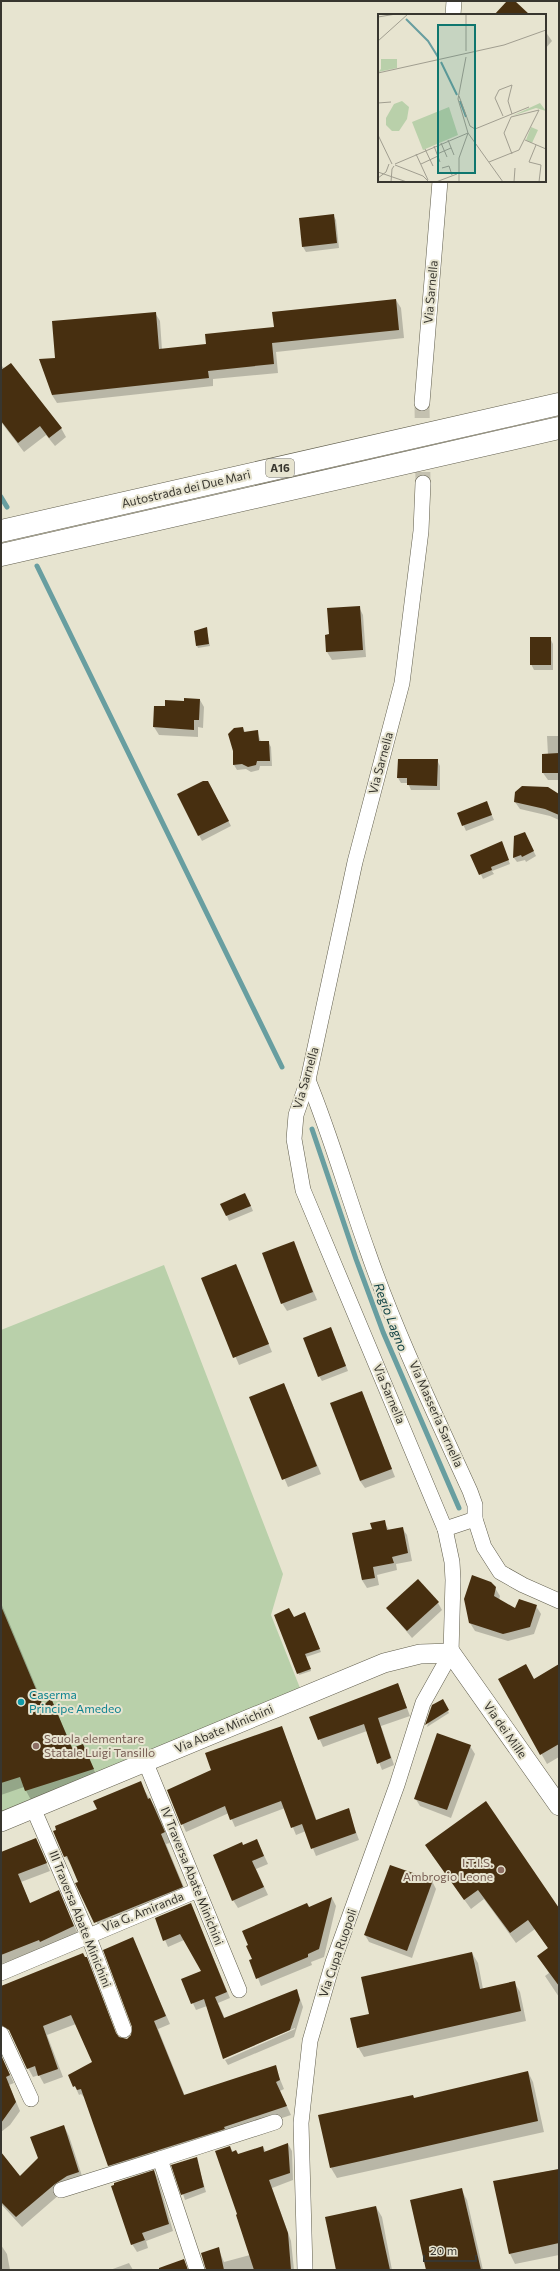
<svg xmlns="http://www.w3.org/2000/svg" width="560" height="2271" font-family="Commissioner,sans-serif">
	<rect width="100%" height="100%" fill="#e7e4d0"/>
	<!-- green -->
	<polygon fill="#b9d0aa" points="164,1265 283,1574 271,1615 300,1688 1,1815 1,1330"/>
	<!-- shadow -->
	<g fill="#0003">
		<polygon points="545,31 552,41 545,49"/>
		<polygon points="333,215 336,220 339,248 306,252 303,247"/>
		<polygon points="396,300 401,308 404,338 276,352 278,373 213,379 213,386 57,403 52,395 57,359 155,313 160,321 162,350 207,345"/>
		<polygon points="1,365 61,428 66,437 55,446 46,435 24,452 1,422"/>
		<polygon points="359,607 363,615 366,657 332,660 327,652 330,635"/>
		<polygon points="206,628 210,646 198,648 197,646"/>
		<polygon points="550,638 553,644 553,670 534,670 531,664"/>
		<polygon points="200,700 204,707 203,728 198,727 198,737 159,735 154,727 166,707"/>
		<polygon points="243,728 245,732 257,731 261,742 268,742 271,747 272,766 260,766 259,770 251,772 246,769 237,770 234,765 234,751"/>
		<polygon points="547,736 559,736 559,780 548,780 543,773 548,755"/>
		<polygon points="437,760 440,766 440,790 411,790 408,783 401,783 398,778"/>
		<polygon points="211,787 231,826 202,841 178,794"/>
		<polygon points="559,795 559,820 550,816 520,809 515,802"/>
		<polygon points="486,802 494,820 466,831 458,813"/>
		<polygon points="515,837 527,838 536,856 526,862 525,860 517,862 514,858"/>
		<polygon points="503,846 510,864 492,871 494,874 483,879 472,855"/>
		<polygon points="248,1199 253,1211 229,1221 222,1204"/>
		<polygon points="293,1242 317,1300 287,1311 282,1303"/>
		<polygon points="236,1265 272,1352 239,1365 202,1278"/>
		<polygon points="331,1328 348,1371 322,1381 319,1376"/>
		<polygon points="284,1384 321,1474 288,1487 250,1398"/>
		<polygon points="362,1392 395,1477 365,1488 360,1481"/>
		<polygon points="384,1522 389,1530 402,1528 407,1535 412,1561 396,1564 397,1570 377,1575 379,1585 367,1588 362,1580 353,1534 373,1530"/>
		<polygon points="495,1588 500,1596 499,1600 515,1609 536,1606 541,1614 534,1634 508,1641 475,1631 470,1623"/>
		<polygon points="1,1603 44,1706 51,1699 73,1749 83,1745 98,1779 31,1800 24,1787 1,1795"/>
		<polygon points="438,1603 442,1610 412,1638 387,1608"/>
		<polygon points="306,1616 321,1652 306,1657 311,1671 299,1675 293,1618"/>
		<polygon points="559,1665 559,1757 547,1764 500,1680 533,1680"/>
		<polygon points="398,1684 410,1716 381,1726 394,1765 382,1770 367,1731 323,1747 310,1717"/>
		<polygon points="442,1701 449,1713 427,1727 433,1706"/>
		<polygon points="282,1728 317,1821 348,1810 359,1840 316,1856 306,1831 296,1835 285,1808 235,1827 229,1813 186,1832 168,1791 212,1771"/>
		<polygon points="470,1746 475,1754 451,1818 420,1806 415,1798"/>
		<polygon points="140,1783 156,1809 170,1843 166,1844 188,1897 101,1932 72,1866 65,1856 98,1810"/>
		<polygon points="485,1803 559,1910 559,1997 545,1976 549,1973 538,1956 548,1948 535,1929 516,1943 484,1899 471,1909 432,1855"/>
		<polygon points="36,1839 50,1871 21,1882 30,1904 62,1899 78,1934 1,1964 1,1853"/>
		<polygon points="257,1840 268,1864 256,1869 268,1895 238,1908 233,1900 243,1846"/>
		<polygon points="432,1881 436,1889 412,1958 369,1942 365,1935"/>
		<polygon points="332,1898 336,1906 324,1957 311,1962 312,1965 261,1986 251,1960 309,1908"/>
		<polygon points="191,1905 230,1998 218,2003 225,2019 297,1990 303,2007 294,2037 228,2065 225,2060 295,2029 295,2028 224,2058 207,2006 196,2010 182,1980 202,1971 184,1940 168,1947 156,1919"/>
		<polygon points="132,1939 170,2024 158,2029 185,2096 275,2067 284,2089 280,2091 291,2115 114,2174 109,2165 85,2098 81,2094 79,2095 70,2075 93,2063 76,2024 47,2035 63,2077 44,2084 39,2075 33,2077 28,2068 1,2008 1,1987 86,1958 118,2038 127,2040 132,2036"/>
		<polygon points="472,1953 478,1963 483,1989 514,1982 520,1992 526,2021 364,2057 358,2047 371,2015"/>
		<polygon points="1,2056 14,2083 9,2085 20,2111 10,2125 1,2132"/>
		<polygon points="528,2072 533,2082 544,2132 337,2178 331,2168 414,2099"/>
		<polygon points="64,2126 69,2136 84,2182 60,2194 22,2227 1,2204 1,2154 19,2177 39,2159"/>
		<polygon points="288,2144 292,2151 293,2180 272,2188 291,2241 294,2270 207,2270 218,2248 224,2262 250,2255 239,2214 230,2147 233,2152 238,2155 263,2147 266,2152"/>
		<polygon points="196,2158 206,2192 185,2200 173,2165"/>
		<polygon points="559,2169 559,2255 515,2264 510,2254 494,2182"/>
		<polygon points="154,2171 158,2179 173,2231 146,2241 148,2248 137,2252 132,2244"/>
		<polygon points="461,2189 467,2200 483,2270 427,2270"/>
		<polygon points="376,2207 382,2217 392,2270 337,2270"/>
		<polygon points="1,2245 7,2254 10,2270 1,2270"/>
		<polygon points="129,2263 133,2270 110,2270"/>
	</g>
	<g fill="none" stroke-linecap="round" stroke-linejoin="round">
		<!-- stream -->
		<g stroke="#689ea0" stroke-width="5">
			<polyline points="1,497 7,507"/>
			<polyline points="37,566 282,1067"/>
			<polyline points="312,1129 356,1259 383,1332 459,1508"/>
		</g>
	</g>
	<!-- building -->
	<g fill="#472f10">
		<polygon points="507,1 515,1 530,15 494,15"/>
		<polygon points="334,214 337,243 302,247 299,218"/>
		<polygon points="396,299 399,330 272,343 274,364 208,371 209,378 52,395 39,359 55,358 52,321 156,312 159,349 206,344 205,334 274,327 272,312"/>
		<polygon points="11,363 62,428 49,438 40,426 18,443 1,421 1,370"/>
		<polygon points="360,606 363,650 326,652 325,635 329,634 327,608"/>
		<polygon points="207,627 209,644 196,646 194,631"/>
		<rect x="530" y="637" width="21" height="28"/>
		<polygon points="184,698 200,699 199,720 194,720 194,730 153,727 154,706 165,706 165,700 184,701"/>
		<polygon points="243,727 244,732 258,730 259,741 269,741 270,761 257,761 256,765 248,767 242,764 233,765 233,751 228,734 234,728"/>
		<polygon points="559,753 559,773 542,773 542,754"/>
		<polygon points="398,759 438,759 437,786 407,785 407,778 397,778"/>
		<polygon points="203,781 208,781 229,821 198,836 177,794"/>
		<polygon points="522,786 548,787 559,794 559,815 545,809 514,802 515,792"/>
		<polygon points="487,801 492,815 462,826 457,813"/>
		<polygon points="525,832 534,851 522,857 521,855 513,858 514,836"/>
		<polygon points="502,841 509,860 491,867 492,870 479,875 470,855"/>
		<polygon points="245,1193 251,1206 226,1216 220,1204"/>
		<polygon points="294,1241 313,1292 281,1304 262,1253"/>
		<polygon points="236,1264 269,1344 233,1358 201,1278"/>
		<polygon points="331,1327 346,1366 318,1377 303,1338"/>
		<polygon points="284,1383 317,1466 282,1480 249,1397"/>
		<polygon points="362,1391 392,1469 360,1481 330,1403"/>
		<polygon points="385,1520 387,1530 403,1527 408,1553 392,1557 394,1563 373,1567 375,1578 362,1580 352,1533 372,1529 370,1523"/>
		<polygon points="472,1575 491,1582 496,1587 494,1596 515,1608 519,1599 537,1605 530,1627 503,1634 469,1623 464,1599"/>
		<polygon points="418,1579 439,1602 407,1631 386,1608"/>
		<polygon points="1,1606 43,1706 51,1698 72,1748 83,1744 94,1769 25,1791 20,1777 1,1783"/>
		<polygon points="289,1608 294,1617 305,1612 320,1649 305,1654 311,1669 297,1674 274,1615"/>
		<polygon points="526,1664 534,1679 559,1664 559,1744 540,1755 498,1679"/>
		<polygon points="398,1683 407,1708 378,1718 391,1758 377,1764 364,1724 318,1740 309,1717"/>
		<polygon points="443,1699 449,1710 425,1725 432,1705"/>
		<polygon points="282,1726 316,1820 349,1808 356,1833 311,1849 302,1824 291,1828 281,1801 230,1820 225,1806 181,1825 167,1790 211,1770 205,1753"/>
		<polygon points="437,1733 471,1745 447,1810 414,1799"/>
		<polygon points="141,1781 148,1799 150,1798 165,1832 161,1834 183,1887 94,1923 75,1883 78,1882 67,1856 64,1857 53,1831 56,1830 55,1826 97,1809 93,1801"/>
		<polygon points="486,1801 559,1908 559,1986 537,1956 548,1948 528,1920 510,1933 478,1890 464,1900 425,1845"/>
		<polygon points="36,1838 47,1863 18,1874 30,1903 59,1890 74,1926 40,1942 39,1940 1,1955 1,1852"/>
		<polygon points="257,1839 264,1856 252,1861 264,1887 232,1901 213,1855 242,1842 243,1845"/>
		<polygon points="390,1865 433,1880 407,1951 364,1935"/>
		<polygon points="332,1897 319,1949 308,1954 308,1957 256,1979 249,1960 252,1959 246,1946 248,1945 242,1931 307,1903 309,1907"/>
		<polygon points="191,1903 227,1992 215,1997 224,2018 297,1989 300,2000 290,2030 223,2059 204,1999 191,2004 181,1979 201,1971 180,1934 163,1941 155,1918"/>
		<polygon points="133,1937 166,2016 154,2021 184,2095 276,2065 280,2080 276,2082 287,2106 224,2127 225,2129 108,2166 81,2089 77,2090 75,2086 73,2087 68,2075 92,2062 71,2015 43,2026 58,2069 38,2076 35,2066 27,2069 9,2030 1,2025 1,1986 83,1953 85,1957 87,1957 116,2033 119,2037 127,2039 131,2035 132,2027 103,1950"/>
		<polygon points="472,1952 480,1989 515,1981 521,2011 357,2048 350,2018 369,2014 361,1977"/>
		<polygon points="1,2055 10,2075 6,2077 16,2102 1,2123"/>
		<polygon points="528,2071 538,2121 330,2168 318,2115 413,2095 414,2098"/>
		<polygon points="64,2125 79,2172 67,2176 55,2184 16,2217 1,2202 1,2152 20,2176 38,2158 30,2137"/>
		<polygon points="288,2143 290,2173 269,2180 288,2233 291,2270 254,2270 236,2215 237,2214 215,2151 230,2146 232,2152 236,2150 238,2154 263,2146 264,2152"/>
		<polygon points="197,2157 204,2187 181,2195 171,2165"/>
		<polygon points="559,2169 559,2243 509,2254 493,2181"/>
		<polygon points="154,2170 169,2224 142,2233 145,2240 131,2245 111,2186 114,2185 114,2183"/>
		<polygon points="462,2188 481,2270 426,2270 410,2200"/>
		<polygon points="376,2206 390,2270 336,2270 325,2217"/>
		<polygon points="219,2247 224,2270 206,2270 201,2253"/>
		<polygon points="184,2259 188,2270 159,2270 159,2268"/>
	</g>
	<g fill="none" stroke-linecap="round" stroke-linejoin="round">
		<!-- minor-tunnel -->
		<polyline stroke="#c4c1b0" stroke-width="15" stroke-dasharray="15 8" stroke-linecap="butt" points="422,403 423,483"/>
		<defs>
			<g id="minor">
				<polyline points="453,15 454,1"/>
				<polyline points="422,403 440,181"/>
				<path d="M308,1080c23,56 39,114 60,172 28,81 66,160 102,239l5,14v14l9,28 16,25 23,13 36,16"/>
				<polyline points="445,1529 475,1519"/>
				<polyline points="145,1761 239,1990"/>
				<polyline points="33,1808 88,1935 124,2030"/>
				<polyline points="1,1973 198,1890"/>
				<polyline points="1,2034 31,2099"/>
				<polyline points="160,2159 275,2122"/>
				<polyline points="61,2190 160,2159 197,2270"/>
				<polyline points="305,2270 301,2123 310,2041 333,1962 397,1785 423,1703 451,1653 453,1580 452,1562 445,1529 303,1190 294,1139 296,1115 308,1080 355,862 402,683 421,531 423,483"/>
			</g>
			<polyline id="tertiary" points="1,1822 384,1663 420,1654 451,1653 559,1806"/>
			<g id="motorway">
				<polyline points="1,531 559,404"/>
				<polyline points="1,555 559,428"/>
			</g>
		</defs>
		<!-- minor casing -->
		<use href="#minor" stroke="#605d4c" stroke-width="16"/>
		<!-- tertiary casing -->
		<use href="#tertiary" stroke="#605d4c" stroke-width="20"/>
		<!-- motorway casing -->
		<use href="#motorway" stroke="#605d4c" stroke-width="23"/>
		<!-- minor -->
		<use href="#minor" stroke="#fff" stroke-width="15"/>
		<!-- tertiary -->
		<use href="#tertiary" stroke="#fff" stroke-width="19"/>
		<!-- motorway -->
		<use href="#motorway" stroke="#fff" stroke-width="22"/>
	</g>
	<!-- markers -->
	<circle fill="#0f9aa8" stroke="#e7e4d0" stroke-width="1.5" cx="21" cy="1702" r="4"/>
	<g fill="#8d6e63" stroke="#e7e4d0" stroke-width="1.5">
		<circle cx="36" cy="1746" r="4"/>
		<circle cx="501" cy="1870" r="4"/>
	</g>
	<g text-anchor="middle" stroke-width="4" stroke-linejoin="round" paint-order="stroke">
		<!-- shield labels -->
		<rect fill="#e7e4d0" stroke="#6c6a5f" stroke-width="1" x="266" y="459" width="28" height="18" rx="3"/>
		<g font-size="11" font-weight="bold" fill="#38362f">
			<text x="280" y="472">A16</text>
		</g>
		<!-- street labels -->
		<g font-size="12" fill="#38362f" stroke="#e7e4d0">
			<text transform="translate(431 292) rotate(-85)" y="4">Via Sarnella</text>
			<text transform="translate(186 489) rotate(-13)" y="4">Autostrada dei Due Mari</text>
			<text transform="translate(381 763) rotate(-75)" y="4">Via Sarnella</text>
			<text transform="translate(306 1078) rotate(-74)" y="4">Via Sarnella</text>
			<text transform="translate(389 1394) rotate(67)" y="4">Via Sarnella</text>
			<text transform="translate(436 1414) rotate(66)" y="4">Via Masseria Sarnella</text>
			<text transform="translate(224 1729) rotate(-23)" y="4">Via Abate Minichini</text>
			<text transform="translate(505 1730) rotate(55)" y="4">Via dei Mille</text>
			<text transform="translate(192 1876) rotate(68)" y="4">IV Traversa Abate Minichini</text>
			<text transform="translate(143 1912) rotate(-22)" y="4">Via G. Amiranda</text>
			<text transform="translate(80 1919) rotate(68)" y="4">III Traversa Abate Minichini</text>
			<text transform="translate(338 1953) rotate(-71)" y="4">Via Cupa Ruopoli</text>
		</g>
		<!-- culture labels -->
		<g font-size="12" fill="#0d838f" stroke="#e7e4d0" text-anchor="start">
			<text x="29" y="1699">Caserma<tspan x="29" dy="14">Principe Amedeo</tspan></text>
		</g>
		<!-- education labels -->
		<g font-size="12" fill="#785e54" stroke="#e7e4d0" text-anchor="start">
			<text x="44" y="1743">Scuola elementare<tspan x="44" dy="14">Statale Luigi Tansillo</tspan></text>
			<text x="493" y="1867" text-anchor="end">I.T.I.S.<tspan x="493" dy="14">Ambrogio Leone</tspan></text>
		</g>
		<!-- water labels -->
		<g font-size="13" font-style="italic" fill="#114345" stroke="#e7e4d0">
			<text transform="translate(391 1317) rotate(69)" y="5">Regio Lagno</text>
		</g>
	</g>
	<!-- overview -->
	<g transform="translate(378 14)">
		<rect width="168" height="168" fill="#e7e4d0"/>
		<path d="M3,45h16v9l-19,4 3,-3zM24,87l7,6 -2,12 -8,12h-7l-6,-6v-7l8,-14zM162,89l6,8 -10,-3 -24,8zM71,93l9,28 -35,15 -11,-28zM153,113l7,3 -6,13 -6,-3z" fill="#b9d0aa"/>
		<path fill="none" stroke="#689ea0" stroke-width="2" d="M28,5l22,22 10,16M63,48l16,33M82,87l6,16"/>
		<path fill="none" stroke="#a19e90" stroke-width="1" d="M0,3l18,-3M0,27l30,-27M88,37v-37M0,59l126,-28 42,-15M81,82l11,30 5,3 54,-22M0,89l13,-1M125,102l-8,-18 4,-8 13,-5 -4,16 4,13M90,119l35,49M0,121l14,29M70,126l6,15M147,126l21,9M63,129l6,14M158,131l-7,17 12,3 -2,17M56,132l6,16M47,135l8,17M38,140l12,26M59,140l14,-6M134,140l-8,-21 7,-16 28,-7M111,148l30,-12 20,-40M17,150l73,-31M43,150l17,-8M17,151l28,11 6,6M64,154l7,-2 3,9M0,158l29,10M0,164l8,-6 3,-8M13,168l1,-13 2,-3M58,168l21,-8M81,168v-24l9,-25 -10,-34 8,-42M136,168l1,-14"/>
		<path fill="#0f766e" fill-opacity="0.15" stroke="#0f766e" stroke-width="2" d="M60,11h37v148h-37z"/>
		<rect width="168" height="168" fill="none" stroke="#38362f" stroke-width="2"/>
	</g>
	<!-- border -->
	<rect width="560" height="2271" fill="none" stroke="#38362f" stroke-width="4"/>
	<!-- scale -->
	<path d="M424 2255v6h52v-6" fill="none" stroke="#38362f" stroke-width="2"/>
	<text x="430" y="2255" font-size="12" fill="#38362f" stroke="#e7e4d0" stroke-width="3" paint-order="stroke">20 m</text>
</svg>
